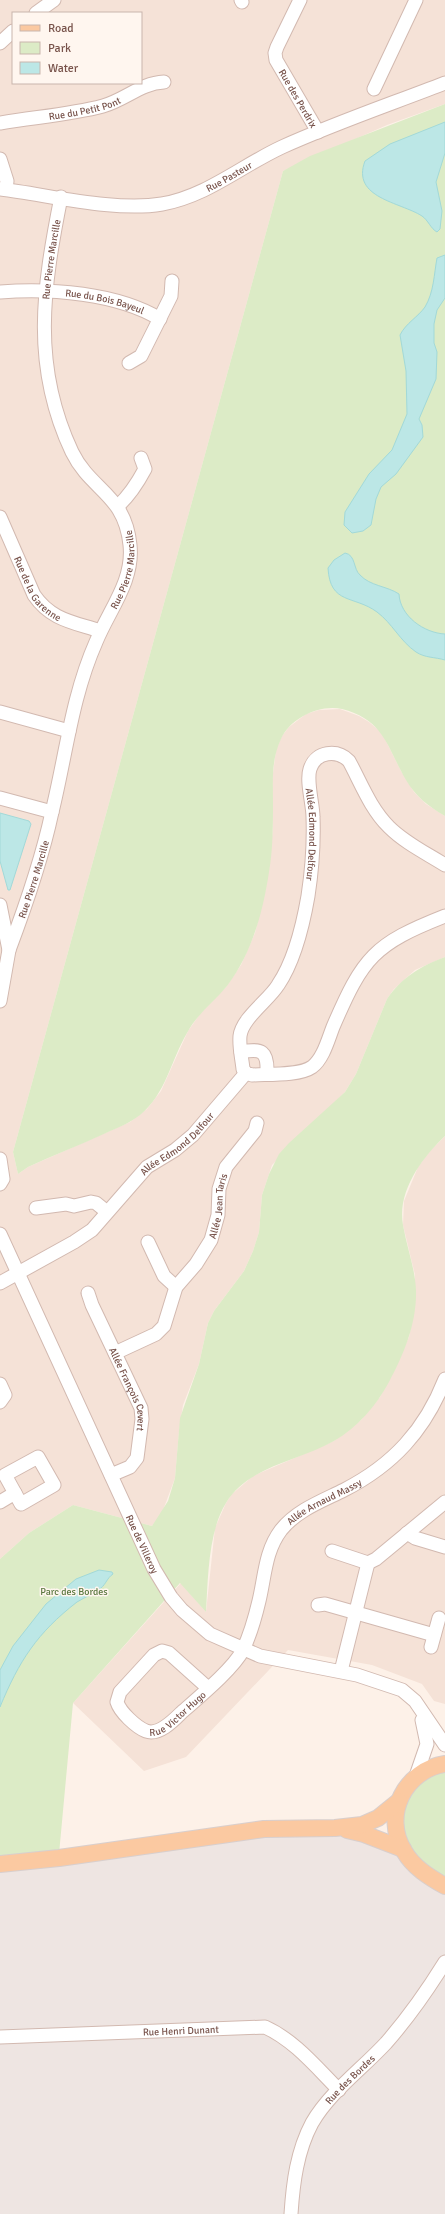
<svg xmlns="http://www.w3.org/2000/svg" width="445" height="2214" font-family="Signika,sans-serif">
	<rect width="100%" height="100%" fill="#fdf1e8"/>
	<!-- residential -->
	<g fill="#f5e2d7" fill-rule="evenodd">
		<path d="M0,0h445v104l-58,21 -104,46 -270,981 5,22 10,-7 102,-45 17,-13 14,-18 27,-60 12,-17 26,-27 15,-22 14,-32 10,-41 8,-63 -1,-48 4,-31 6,-14 7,-9 17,-13 13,-4 21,-1 19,7 10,6 12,10 4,7 16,32 13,21 12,12 19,12v141l-30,13 -21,19 -7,10 -31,75 -11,18 -73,73 -10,30 -3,37 -6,19 -9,20 -30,40 -6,12 -9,41 -16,41 -4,26 -4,47 -13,35 -10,13 -79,-21 -44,28 -29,26zM13,13h128v70h-128z"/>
		<polygon points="445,1136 445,1704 434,1701 422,1684 372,1665 288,1650 186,1757 144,1771 73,1703 181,1583 206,1612 215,1528 226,1503 232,1494 253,1476 334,1441 361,1420 380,1397 409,1337 415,1306 415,1275 403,1225 404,1201 418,1167 430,1151"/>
	</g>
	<!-- industrial -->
	<polygon fill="#eee5e2" points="264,1829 364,1834 445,1886 445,2214 0,2214 0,1864"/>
	<!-- green -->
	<g fill="#dcebc6">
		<path d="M445,104v712c-16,-9 -30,-20 -39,-36 -19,-32 -21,-60 -64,-71 -22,-5 -52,9 -61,30 -10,21 -8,42 -8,64 0,23 0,46 -4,69 -6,40 -17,81 -42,114 -13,16 -30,28 -40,47 -16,27 -21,61 -47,82 -10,8 -23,13 -34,18 -26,12 -52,22 -78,34l-10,7 -5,-22 270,-981 27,-15z"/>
		<path d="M445,957v179c-23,22 -48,55 -42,89 4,23 12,43 13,65 1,33 -12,64 -27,92 -13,24 -31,45 -55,59 -35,20 -86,25 -108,62 -18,29 -18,76 -20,109l-26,-29 -107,120 -14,151 -59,6v-301l29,-26 44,-28 79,21 16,-25 7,-23 5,-60 19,-54 9,-41 6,-12 30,-40 9,-20 6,-19 3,-37 7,-21 10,-20 10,-11 56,-51 11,-18 31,-75c15,-22 34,-33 58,-42z"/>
		<polygon points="445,1768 445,1878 415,1858 402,1833 401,1810 413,1785"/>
	</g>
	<!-- water -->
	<g fill="#bce7e6" stroke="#a2d9d8">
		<path d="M445,122v31l-9,29 6,29 -2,18 -3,3c-6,-3 -9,-12 -15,-16 -22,-14 -71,-18 -57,-55l25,-17z"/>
		<path d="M445,255v43l-8,12 -3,14v19l3,9 -1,27 -17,40 3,6 1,12 -27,37 -15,13 -5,12 -5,26 -8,6 -11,2 -8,-8 1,-13 24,-38 23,-24 15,-36 -1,-43 -6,-36c6,-12 18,-18 25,-28 9,-15 9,-33 12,-49z"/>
		<path d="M345,553c11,2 8,16 15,22 10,11 27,11 39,19 1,22 25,39 46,40v26c-10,-3 -20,-2 -29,-8 -16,-11 -24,-29 -39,-40 -23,-17 -47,-7 -49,-44l6,-8z"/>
		<polygon points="0,813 29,821 31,824 10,890 8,890 0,861"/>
		<path d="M99,1570l13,2 1,2c-6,4 -7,10 -12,14 -7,6 -16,9 -24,14 -40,31 -58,59 -77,105v-37l13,-24 33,-42 30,-25z"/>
	</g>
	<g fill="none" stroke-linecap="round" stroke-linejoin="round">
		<defs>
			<g id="minor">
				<polyline points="241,0 242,2"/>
				<path id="s1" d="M300,0l-23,47 -2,6 1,7 42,72"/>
				<polyline points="36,13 54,0"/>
				<polyline points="0,43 13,31"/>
				<polyline points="374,89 416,0"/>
				<path id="s2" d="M0,123c34,-6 69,-8 103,-17 22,-6 38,-23 61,-24"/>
				<polyline points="0,159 7,181 6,189"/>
				<path id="s3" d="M0,189c49,6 115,23 162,15 45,-8 79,-38 120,-57 53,-24 109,-43 163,-64"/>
				<path id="s4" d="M0,292c50,-4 117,1 160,27"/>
				<polyline points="129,363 141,356 171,296 172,281"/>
				<path d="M118,506c12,-11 19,-22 27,-37l-4,-11"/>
				<path id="s5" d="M0,517l34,78c17,25 39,27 66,36"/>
				<polyline points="0,712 69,731"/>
				<polyline points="0,798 52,812"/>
				<path id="s6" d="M445,865c-19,-12 -40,-22 -56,-38 -19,-19 -28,-44 -40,-66 -12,-12 -33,-10 -39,8 -4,12 3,35 3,48 1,27 -1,53 -5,79 -5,29 -13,64 -30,89 -9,15 -36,33 -38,51 -1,11 2,23 3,33l3,4 6,2c15,-1 47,1 60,-8 11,-8 16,-27 21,-40 30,-70 41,-83 112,-111"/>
				<polyline points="0,905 9,950 0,1001"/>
				<path id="s7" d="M9,950c17,-45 33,-91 43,-138 14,-57 20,-116 44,-170 13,-32 38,-61 34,-97 -5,-51 -39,-54 -58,-93 -41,-87 -29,-164 -11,-255"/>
				<path d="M241,1052c21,-4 27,-1 26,22"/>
				<polyline points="0,1159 3,1179 0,1184"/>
				<polyline points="36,1208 66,1204 74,1206 91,1202 96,1203 107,1212"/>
				<path id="s8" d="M0,1234l154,335 17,28 11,13 28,24 50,22 97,19 45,15 13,11 30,44"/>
				<polyline points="148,1242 164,1276 176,1287"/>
				<path id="s9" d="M0,1283l74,-41 18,-12 55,-63 28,-17 18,-15 53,-62"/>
				<path id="s10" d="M88,1293l4,12 49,103 1,11 -5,39 -7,9 -19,8"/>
				<path id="s11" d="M115,1353l41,-19 8,-8 12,-39 20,-23 15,-24 7,-25 1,-26 7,-22 29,-36 2,-8"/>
				<polyline points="0,1384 5,1395 0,1402"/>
				<polygon points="38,1457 54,1485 21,1504 5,1475"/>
				<polyline points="0,1502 15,1493"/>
				<polyline points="407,1533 415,1538 445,1547"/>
				<polyline points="332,1551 368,1563 376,1559 445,1502"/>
				<polyline points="318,1605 325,1604 434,1635"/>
				<polyline points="431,1647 439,1618"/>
				<polyline points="341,1671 368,1563"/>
				<path id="s12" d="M208,1688l-39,-35 -7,-2 -8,4 -34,37 -3,10c3,10 19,25 29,29 13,5 28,-11 36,-19 17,-15 51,-43 61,-62 7,-15 12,-32 16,-49 6,-25 6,-50 22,-71 16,-20 41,-29 63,-40 49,-25 81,-60 101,-111"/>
				<polyline points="416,1776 427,1744 422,1720"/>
				<path id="s13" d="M0,2037l265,-10c29,13 51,40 74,63"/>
				<path id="s14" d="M291,2214c2,-31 6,-63 21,-91 18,-31 50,-54 74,-80 22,-25 41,-52 59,-81"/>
			</g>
			<g id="major">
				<path d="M445,1764c-40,6 -63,51 -41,87 9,16 25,26 41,35"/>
				<polyline points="347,1830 364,1834 403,1849"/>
				<polyline points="0,1864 59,1858 264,1829 335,1828 362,1825 378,1818 399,1801"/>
			</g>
		</defs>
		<!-- minor casing -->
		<use href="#minor" stroke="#d2b9b0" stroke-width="15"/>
		<!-- major casing -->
		<use href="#major" stroke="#d9cfcd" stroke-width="18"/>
		<!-- minor -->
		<use href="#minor" stroke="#fff" stroke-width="13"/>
		<!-- major -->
		<use href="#major" stroke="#fbc9a1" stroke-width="16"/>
	</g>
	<g text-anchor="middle" stroke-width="3" stroke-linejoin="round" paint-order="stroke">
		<!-- street labels -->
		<g font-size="10" fill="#78534b" stroke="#fff6ef">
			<text dy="4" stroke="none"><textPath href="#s1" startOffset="110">Rue des Perdrix</textPath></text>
			<text dy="4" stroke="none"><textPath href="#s2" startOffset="86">Rue du Petit Pont</textPath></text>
			<text dy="4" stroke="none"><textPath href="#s3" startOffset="236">Rue Pasteur</textPath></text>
			<text dy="4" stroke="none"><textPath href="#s7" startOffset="734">Rue Pierre Marcille</textPath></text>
			<text dy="4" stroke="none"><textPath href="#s4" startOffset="106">Rue du Bois Bayeul</textPath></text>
			<text dy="4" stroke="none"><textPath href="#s7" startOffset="399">Rue Pierre Marcille</textPath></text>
			<text dy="4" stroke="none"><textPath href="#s5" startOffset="82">Rue de la Garenne</textPath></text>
			<text dy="4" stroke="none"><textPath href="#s6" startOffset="259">Allée Edmond Delfour</textPath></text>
			<text dy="4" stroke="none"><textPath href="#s7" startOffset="75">Rue Pierre Marcille</textPath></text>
			<text dy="4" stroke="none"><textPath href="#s9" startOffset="228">Allée Edmond Delfour</textPath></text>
			<text dy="4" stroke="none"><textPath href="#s11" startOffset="191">Allée Jean Taris</textPath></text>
			<text dy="4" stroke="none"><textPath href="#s10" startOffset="105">Allée François Cevert</textPath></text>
			<text dy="4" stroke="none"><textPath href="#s12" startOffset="480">Allée Arnaud Massy</textPath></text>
			<text dy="4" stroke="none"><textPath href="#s8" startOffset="341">Rue de Villeroy</textPath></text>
			<text dy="4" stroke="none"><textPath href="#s12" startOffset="209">Rue Victor Hugo</textPath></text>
			<text dy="4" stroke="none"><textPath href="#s13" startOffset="181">Rue Henri Dunant</textPath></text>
			<text dy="4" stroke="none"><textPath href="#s14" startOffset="152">Rue des Bordes</textPath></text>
		</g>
		<!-- park labels -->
		<g font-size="10" fill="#5b7840" stroke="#fff6ef">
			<text x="74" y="1595">Parc des Bordes</text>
		</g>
	</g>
	<!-- legend -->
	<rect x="12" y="12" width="130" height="72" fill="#fff6ef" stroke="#c9b5ad"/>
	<rect x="20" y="25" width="20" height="6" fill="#fbc9a1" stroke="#c9b5ad"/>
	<text x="48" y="32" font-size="12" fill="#78534b">Road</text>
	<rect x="20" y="42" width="20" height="12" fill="#dcebc6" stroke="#c9b5ad"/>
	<text x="48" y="52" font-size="12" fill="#78534b">Park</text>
	<rect x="20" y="62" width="20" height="12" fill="#bce7e6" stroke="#c9b5ad"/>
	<text x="48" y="72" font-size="12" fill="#78534b">Water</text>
</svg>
